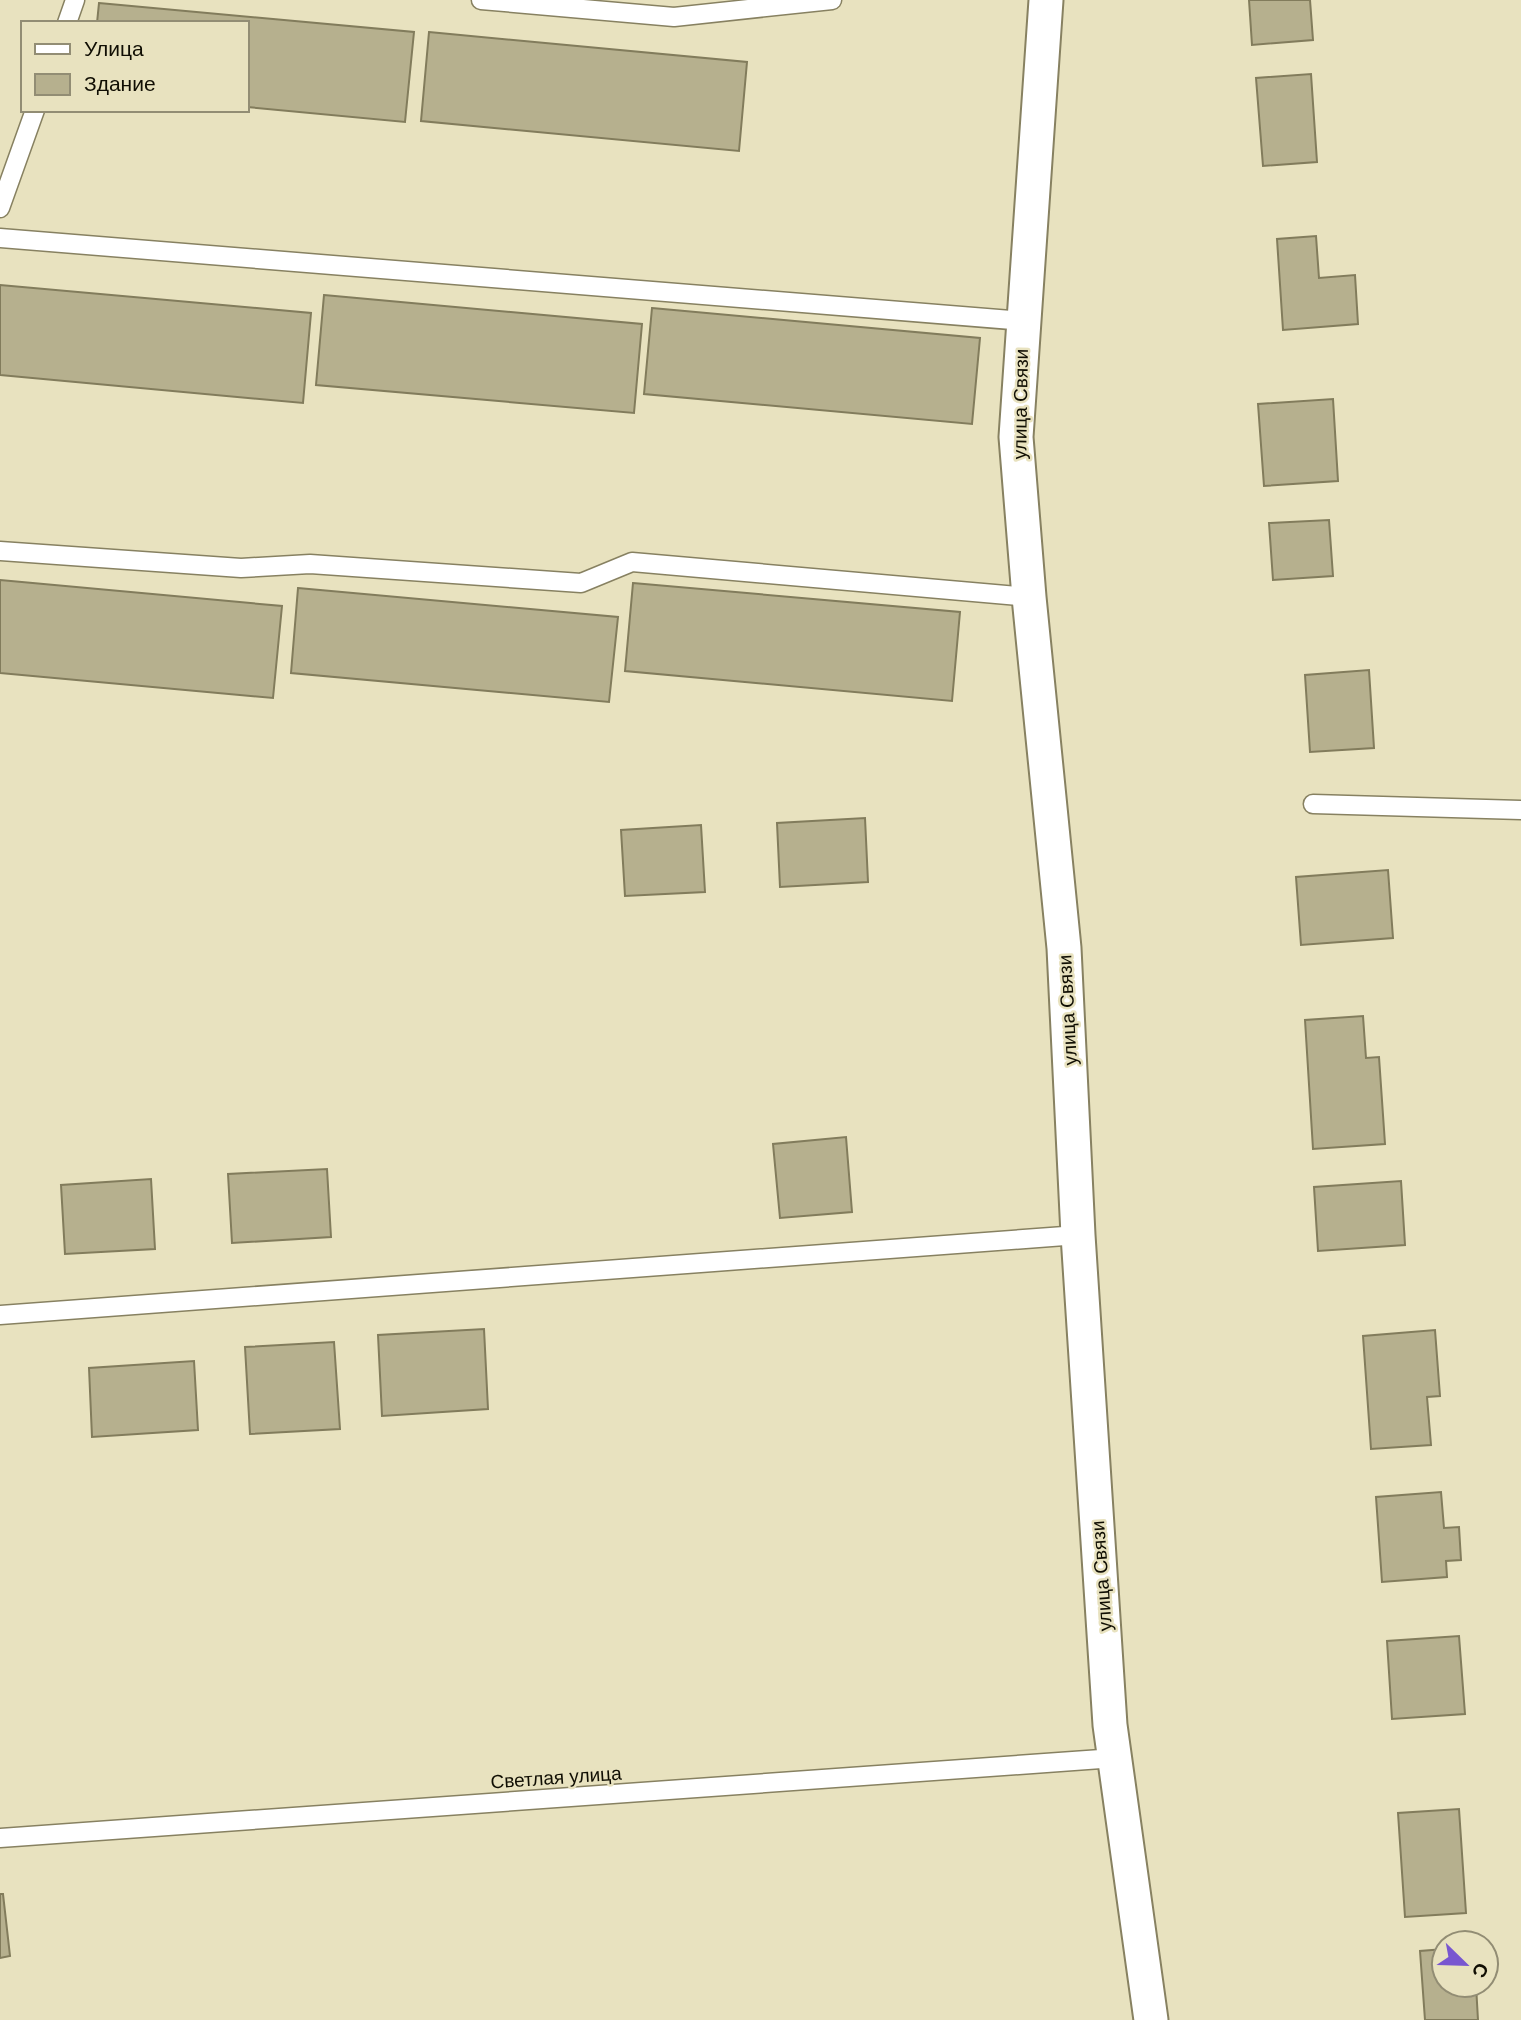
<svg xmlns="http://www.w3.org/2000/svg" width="1521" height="2020" font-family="Helvetica,sans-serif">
	<rect width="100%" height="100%" fill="#e8e2bf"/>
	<!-- building -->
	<g fill="#b6b08e" stroke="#827c5c" stroke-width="2">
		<polygon points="1249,0 1310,0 1313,40 1252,45"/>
		<polygon points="99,3 414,32 405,122 247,107 247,23 97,23"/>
		<polygon points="429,32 747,62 739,151 421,121"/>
		<polygon points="1311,74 1317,162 1263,166 1256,78"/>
		<polygon points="1316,236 1319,278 1355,275 1358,324 1283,330 1277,239"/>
		<polygon points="0,285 311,313 303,403 0,375"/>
		<polygon points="324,295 642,324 634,413 316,385"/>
		<polygon points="652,308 980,338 972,424 644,394"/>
		<polygon points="1333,399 1338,481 1264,486 1258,404"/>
		<polygon points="1329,520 1333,576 1273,580 1269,523"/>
		<polygon points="0,580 282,606 273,698 0,673"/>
		<polygon points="633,583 960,612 952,701 625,671"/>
		<polygon points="298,588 618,617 609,702 291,673"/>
		<polygon points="1369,670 1374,748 1310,752 1305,675"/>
		<polygon points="865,818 868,882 780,887 777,823"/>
		<polygon points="701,825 705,892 625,896 621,830"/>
		<polygon points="1388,870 1393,938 1301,945 1296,877"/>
		<polygon points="1363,1016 1366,1058 1379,1057 1385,1144 1313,1149 1305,1020"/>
		<polygon points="846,1137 852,1212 780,1218 773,1144"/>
		<polygon points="327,1169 331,1237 232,1243 228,1174"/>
		<polygon points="151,1179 155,1249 65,1254 61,1185"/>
		<polygon points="1401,1181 1405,1245 1318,1251 1314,1187"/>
		<polygon points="484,1329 488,1409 382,1416 378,1335"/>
		<polygon points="1435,1330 1440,1396 1427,1397 1431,1445 1371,1449 1363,1336"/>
		<polygon points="334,1342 340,1429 250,1434 245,1347"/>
		<polygon points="194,1361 198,1430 92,1437 89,1368"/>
		<polygon points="1441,1492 1444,1528 1459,1527 1461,1560 1446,1561 1447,1577 1382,1582 1376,1497"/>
		<polygon points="1459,1636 1465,1714 1392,1719 1387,1641"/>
		<polygon points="1459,1809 1466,1913 1405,1917 1398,1813"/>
		<polygon points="0,1894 3,1894 10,1956 0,1958"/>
		<polygon points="1444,1949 1444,1985 1476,1985 1478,2020 1425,2020 1420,1951"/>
	</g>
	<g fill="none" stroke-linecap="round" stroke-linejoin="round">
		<defs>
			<g id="lane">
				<polyline points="481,0 674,17 832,0"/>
				<polyline points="67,23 75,0"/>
				<polyline points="0,208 35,110"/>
				<polyline points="0,238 1023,321"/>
				<polyline points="0,551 241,568 310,564 581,583 632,562 1029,597"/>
				<polyline points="1313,804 1521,810"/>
				<polyline points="0,1315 1078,1235"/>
				<polyline points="0,1838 1115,1758"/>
			</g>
			<polyline id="street" points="1046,0 1016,437 1029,597 1064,948 1078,1235 1110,1725 1151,2020"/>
		</defs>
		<!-- lane casing -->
		<use href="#lane" stroke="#878161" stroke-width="21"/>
		<!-- street casing -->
		<use href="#street" stroke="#878161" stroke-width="37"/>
		<!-- lane -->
		<use href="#lane" stroke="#fff" stroke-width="18"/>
		<!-- street -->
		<use href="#street" stroke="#fff" stroke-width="33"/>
	</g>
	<g text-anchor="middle" stroke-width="5" stroke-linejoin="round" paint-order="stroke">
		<!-- street labels -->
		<g font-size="19" fill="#100e03" stroke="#e8e2bf">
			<text transform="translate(1020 404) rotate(-89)" y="7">улица Связи</text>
			<text transform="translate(1067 1010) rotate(-93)" y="7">улица Связи</text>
			<text transform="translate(1101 1576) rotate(-94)" y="7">улица Связи</text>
			<text transform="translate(556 1777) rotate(-4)" y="7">Светлая улица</text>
		</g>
	</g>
	<!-- legend -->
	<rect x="21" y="21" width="228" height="91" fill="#e8e2bf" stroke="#928d74" stroke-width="2"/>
	<rect x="35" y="44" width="35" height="10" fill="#ffffff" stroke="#928d74" stroke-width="2"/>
	<text x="84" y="56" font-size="21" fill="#100e03">Улица</text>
	<rect x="35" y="74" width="35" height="21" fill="#b6b08e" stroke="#928d74" stroke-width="2"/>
	<text x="84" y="91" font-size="21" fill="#100e03">Здание</text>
	<!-- north arrow -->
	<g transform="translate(1465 1964) rotate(113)"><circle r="33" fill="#e8e2bf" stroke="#928d74" stroke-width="2"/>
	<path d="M0-5L12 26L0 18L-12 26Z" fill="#7856d0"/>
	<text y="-10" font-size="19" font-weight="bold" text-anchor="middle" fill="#100e03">С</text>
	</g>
</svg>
